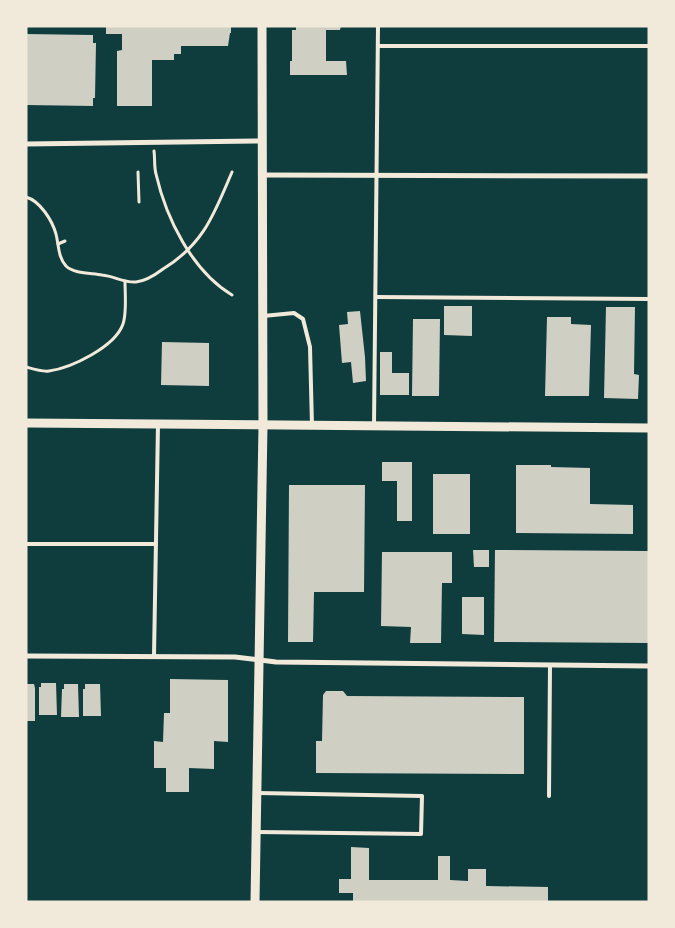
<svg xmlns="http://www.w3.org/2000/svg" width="675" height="928" font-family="'IBM Plex Serif',serif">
	<rect width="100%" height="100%" fill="#0f3d3e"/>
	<!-- building -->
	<g fill="#cfcfc3">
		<polygon points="106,26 231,26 231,33 230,33 228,46 181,46 181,54 174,54 174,60 152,60 152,106 117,106 117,51 122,50 122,34 106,34"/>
		<polygon points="296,26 341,26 340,30 326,30 326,61 346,61 347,75 290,75 290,61 292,61 292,30 296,30"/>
		<polygon points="26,34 93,35 93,43 96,43 95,98 93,98 93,106 26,105"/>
		<polygon points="444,306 472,306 472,336 444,335"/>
		<polygon points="606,307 635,307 634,374 639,375 638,399 604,398"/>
		<polygon points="360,311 365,357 366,381 353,383 351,362 342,363 339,325 348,324 347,312"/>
		<polygon points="547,317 571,317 571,324 591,325 589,396 545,396"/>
		<polygon points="413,319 440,319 439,396 412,396"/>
		<polygon points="162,342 209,343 209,386 161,385"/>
		<polygon points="380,352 392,352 392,373 409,373 409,395 380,395"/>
		<polygon points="382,462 412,462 412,521 397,521 397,481 382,481"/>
		<polygon points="516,465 551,465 551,467 590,468 590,504 633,505 633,534 516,533"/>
		<rect x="433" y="474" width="37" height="60"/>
		<polygon points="289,485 365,485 364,592 314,592 313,642 288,642"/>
		<polygon points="473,550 489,550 489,567 474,567"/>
		<polygon points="495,550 649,551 649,643 494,642"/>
		<polygon points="382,552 452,552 452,583 442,583 441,643 410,643 411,627 381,626"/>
		<polygon points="462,597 484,597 484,635 462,634"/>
		<polygon points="170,679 228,680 228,742 214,741 214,769 189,768 189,792 166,792 166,768 154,768 154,741 163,742 164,713 170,713"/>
		<polygon points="41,683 56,683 57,715 39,715 39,687 41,687"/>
		<polygon points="26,684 34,684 35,688 35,721 26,721"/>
		<polygon points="64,684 78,684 79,717 61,717 62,689 64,689"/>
		<polygon points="85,684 100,684 101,716 83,716 83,689 85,689"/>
		<polygon points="326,691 343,691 347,696 524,697 524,774 316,773 316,741 322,741 323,695"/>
		<polygon points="351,847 369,848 369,880 438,880 438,856 450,856 450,880 468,881 468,869 486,869 486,886 548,887 548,902 353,902 353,893 339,893 339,879 351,879"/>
	</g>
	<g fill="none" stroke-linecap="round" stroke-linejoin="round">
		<!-- path -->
		<g stroke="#f1e9da" stroke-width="3">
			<path d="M154,151c1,7 0,16 2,23 10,44 36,97 76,121"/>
			<polyline points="138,172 139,202"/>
			<path d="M26,197c14,4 26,23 30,37 3,12 2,23 10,32 8,8 26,7 36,9 12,1 22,8 34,7 10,-1 19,-7 27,-13 41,-25 51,-55 69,-97"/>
			<polyline points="58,244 65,241"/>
			<path d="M26,367c7,2 16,5 23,4 22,-3 66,-24 74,-47 4,-12 2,-29 2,-43"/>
		</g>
		<!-- service -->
		<g stroke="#f1e9da" stroke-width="4">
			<polyline points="378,46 649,46"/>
			<polyline points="376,297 649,299"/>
			<polyline points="263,316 294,313 303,319 310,347 312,426"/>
			<polyline points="374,426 378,26"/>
			<polyline points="26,544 156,544"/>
			<polyline points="154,656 158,424"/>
			<polyline points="549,796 550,665"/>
			<polyline points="257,832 421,834 422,796 258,793"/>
		</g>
		<!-- minor -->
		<g stroke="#f1e9da" stroke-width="5">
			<polyline points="26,144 263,141"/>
			<polyline points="263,175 649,176"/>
			<polyline points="26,656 235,657 276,662 649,666"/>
		</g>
		<!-- tertiary -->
		<g stroke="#f1e9da" stroke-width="9">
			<polyline points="26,423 649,428"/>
			<polyline points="255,902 263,425 262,26"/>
		</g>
	</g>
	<!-- border -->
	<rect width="675" height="928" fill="none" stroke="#f1e9da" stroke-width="55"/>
</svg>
